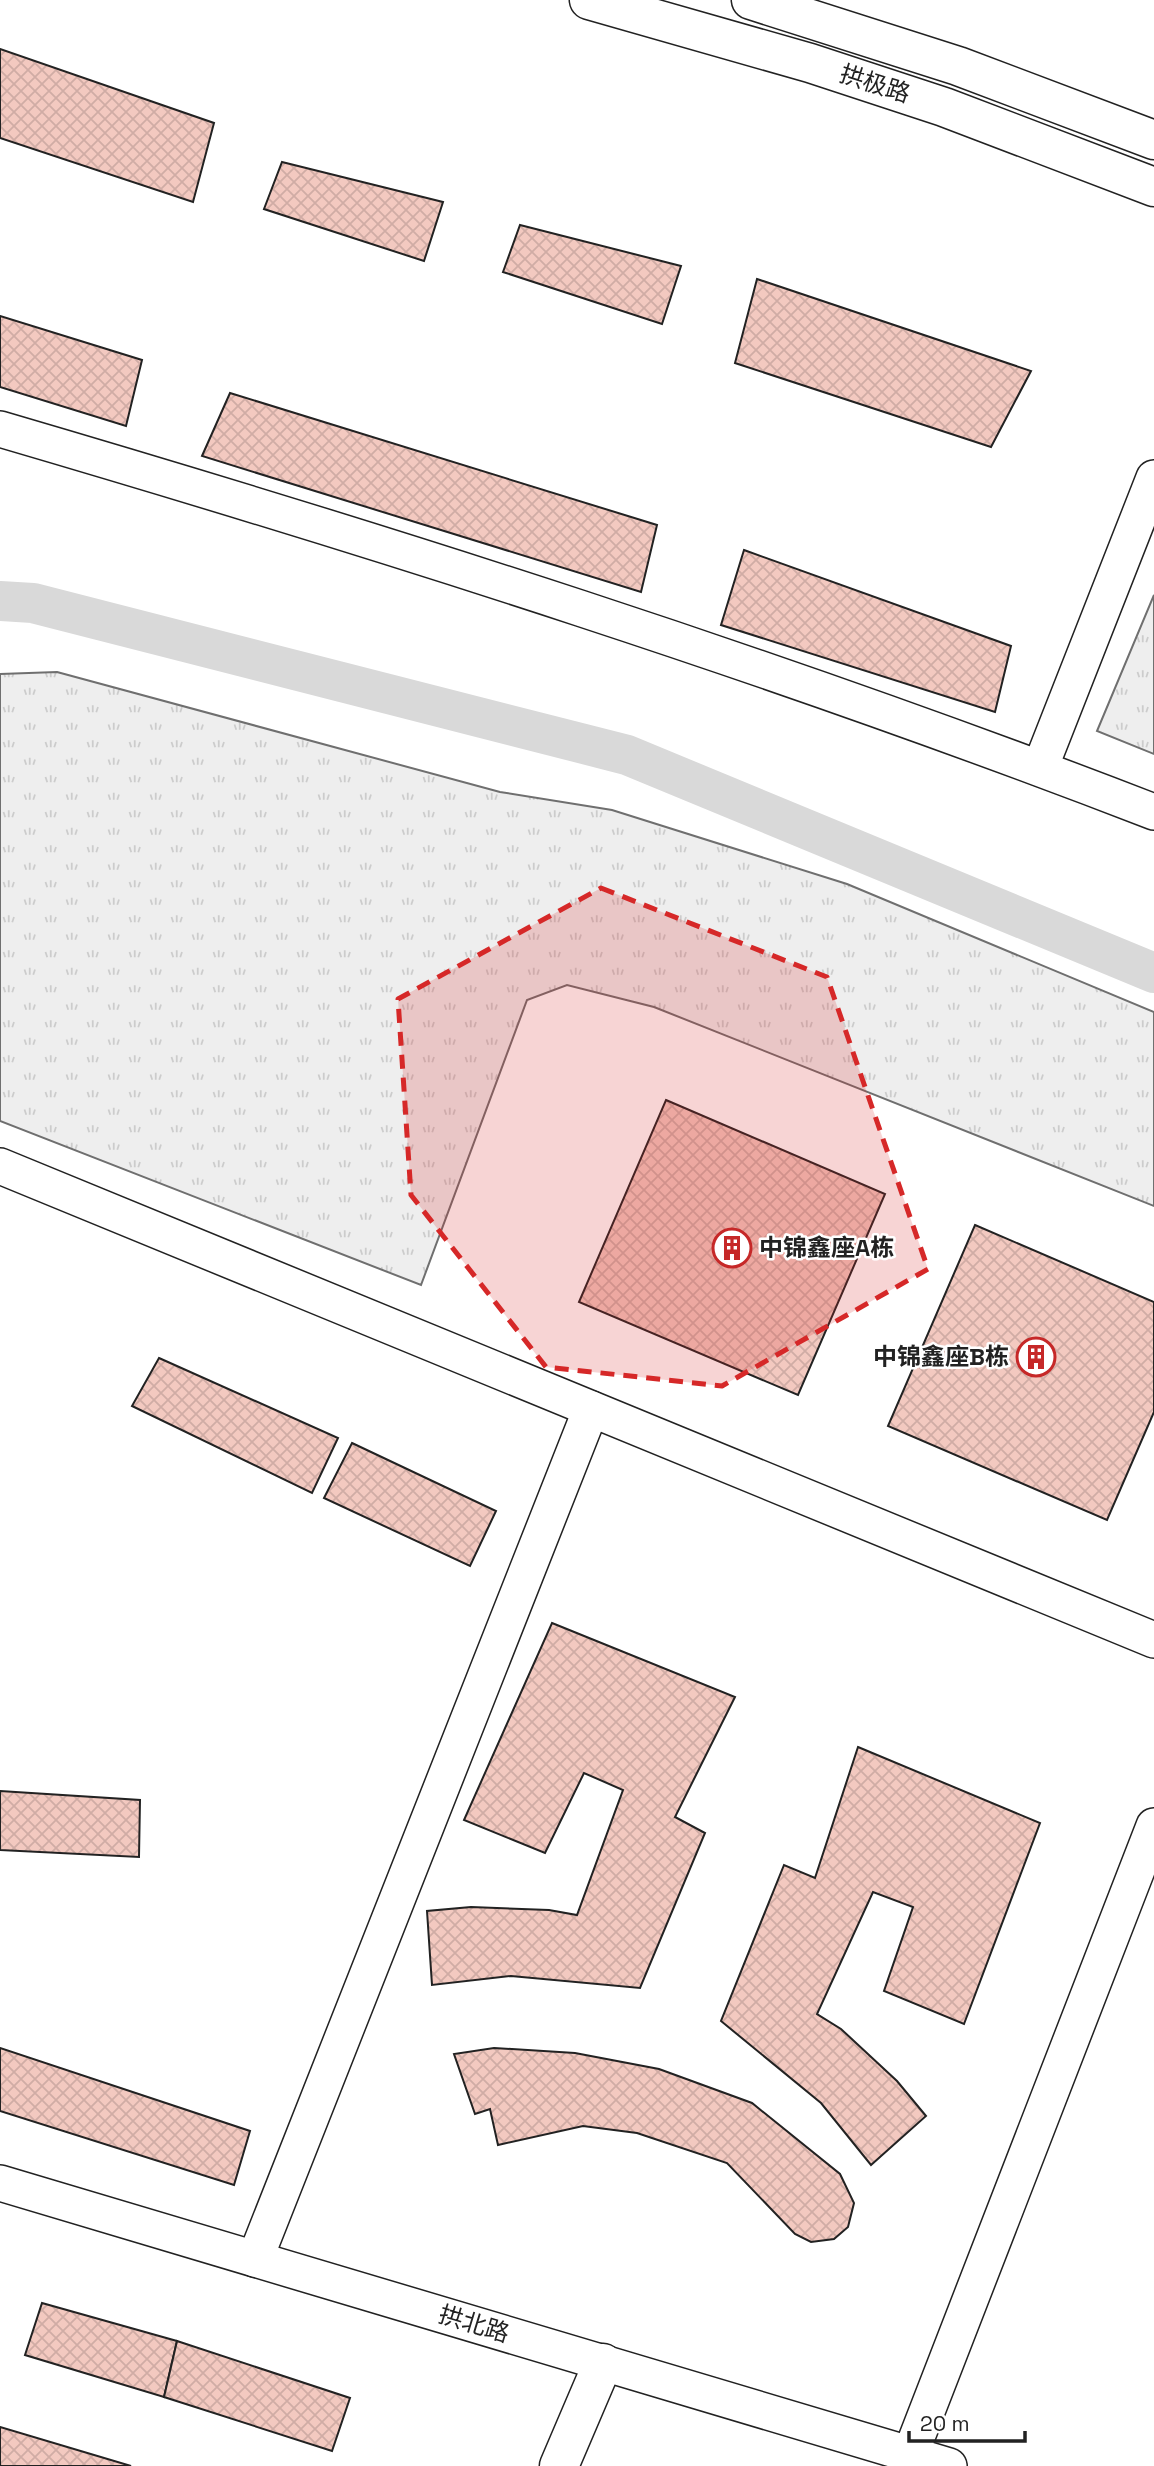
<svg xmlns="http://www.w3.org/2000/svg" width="1154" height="2466" font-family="'Space Grotesk','Noto Sans SC',sans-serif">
	<defs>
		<pattern id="park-tufts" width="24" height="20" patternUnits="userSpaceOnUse" patternTransform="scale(1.75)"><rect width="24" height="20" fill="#eee"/><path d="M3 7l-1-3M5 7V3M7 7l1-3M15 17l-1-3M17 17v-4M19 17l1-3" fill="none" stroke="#ccc"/></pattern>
		<pattern id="building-cross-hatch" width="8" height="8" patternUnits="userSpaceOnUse" patternTransform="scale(1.75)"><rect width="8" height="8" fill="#f3c9c0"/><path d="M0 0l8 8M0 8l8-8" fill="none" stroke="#d0aca5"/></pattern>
	</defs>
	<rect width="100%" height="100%" fill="#fff"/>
	<!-- park -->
	<g fill="url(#park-tufts)" stroke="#6f6f6f" stroke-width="2">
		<polygon points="1154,595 1154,754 1097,731"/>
		<polygon points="57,672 500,792 612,810 847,884 1154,1012 1154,1206 654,1007 567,985 527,1000 421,1285 0,1121 0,674"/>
	</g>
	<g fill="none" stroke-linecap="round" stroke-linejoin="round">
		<!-- canal -->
		<polyline stroke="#d9d9d9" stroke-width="40" points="0,601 33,603 627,755 1154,973"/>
	</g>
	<!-- building -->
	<g fill="url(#building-cross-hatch)" stroke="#222" stroke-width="2">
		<polygon points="0,49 214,123 193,202 0,138"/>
		<polygon points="282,162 443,202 424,261 264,209"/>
		<polygon points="520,225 681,266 662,324 503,272"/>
		<polygon points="757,279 1031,371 991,447 735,363"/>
		<polygon points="0,316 142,360 126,426 0,387"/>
		<polygon points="230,393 657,525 641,592 202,456"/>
		<polygon points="744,550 1011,646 995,712 721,625"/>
		<polygon points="666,1100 885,1194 798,1395 579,1302"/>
		<polygon points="975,1225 1154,1302 1154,1412 1107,1520 888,1426"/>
		<polygon points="159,1358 338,1438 312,1493 132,1406"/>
		<polygon points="352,1443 496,1511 470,1566 324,1498"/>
		<polygon points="552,1623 735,1697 675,1817 705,1833 640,1988 511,1976 432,1985 427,1911 471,1907 549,1910 577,1915 623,1790 584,1773 545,1853 464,1820"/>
		<polygon points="858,1747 1040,1823 964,2024 884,1991 913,1907 873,1892 817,2014 841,2029 897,2081 926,2116 871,2165 821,2103 721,2021 784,1865 815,1878"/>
		<polygon points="0,1791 140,1800 139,1857 0,1850"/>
		<polygon points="0,2048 250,2131 234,2185 0,2111"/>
		<polygon points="494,2048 575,2053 659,2069 752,2103 840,2174 854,2203 848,2227 834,2239 811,2242 795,2234 727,2163 637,2133 583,2126 498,2145 490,2109 475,2114 454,2054"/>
		<polygon points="42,2303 177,2341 164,2397 25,2355"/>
		<polygon points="177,2341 350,2398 332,2451 164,2397"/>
		<polygon points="0,2427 131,2466 0,2466"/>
	</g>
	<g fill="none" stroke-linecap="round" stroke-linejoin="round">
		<defs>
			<g id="minor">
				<path d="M0,429c389,114 776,237 1154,383"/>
				<polyline points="1040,768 1154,478"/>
				<polyline points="0,1166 1154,1640"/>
				<polyline points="0,2183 949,2466"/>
				<polyline points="255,2259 591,1409"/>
				<polyline points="910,2455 1154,1826"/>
			</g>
			<polyline id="tertiary" points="559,2466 603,2363"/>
			<g id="secondary">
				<polyline points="589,0 810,63 944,107 1154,187"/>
				<polyline points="751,0 958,66 1154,140"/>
			</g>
		</defs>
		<!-- minor casing -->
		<use href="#minor" stroke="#222" stroke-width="38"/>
		<!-- tertiary casing -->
		<use href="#tertiary" stroke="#222" stroke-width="41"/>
		<!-- secondary casing -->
		<use href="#secondary" stroke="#222" stroke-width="41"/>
		<!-- minor -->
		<use href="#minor" stroke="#fff" stroke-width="35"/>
		<!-- tertiary -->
		<use href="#tertiary" stroke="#fff" stroke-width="38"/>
		<!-- secondary -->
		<use href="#secondary" stroke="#fff" stroke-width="38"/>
	</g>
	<!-- marked area -->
	<path fill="#d62828" fill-opacity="0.2" stroke="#d62828" stroke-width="5" stroke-dasharray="14 9" stroke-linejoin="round" d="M601,888l226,89 101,292 -206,117 -176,-19 -135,-172 -13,-196z"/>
	<!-- icons -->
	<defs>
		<symbol id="building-ring" viewBox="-11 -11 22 22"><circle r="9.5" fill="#fff" stroke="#c62828" stroke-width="1.5"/><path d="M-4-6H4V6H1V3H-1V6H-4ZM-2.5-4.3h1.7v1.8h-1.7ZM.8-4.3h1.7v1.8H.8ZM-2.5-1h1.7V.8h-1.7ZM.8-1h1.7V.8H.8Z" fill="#c62828"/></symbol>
	</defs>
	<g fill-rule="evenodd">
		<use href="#building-ring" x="710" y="1226" width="44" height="44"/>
		<use href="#building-ring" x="1014" y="1335" width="44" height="44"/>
	</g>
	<g text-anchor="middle" stroke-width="5" stroke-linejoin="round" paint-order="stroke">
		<!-- street labels -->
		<g font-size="24" fill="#222" stroke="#fff">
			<text transform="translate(875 84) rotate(18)" y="8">拱极路</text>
			<text transform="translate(474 2324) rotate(17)" y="8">拱北路</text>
		</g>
		<!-- poi labels -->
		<g font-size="24" font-weight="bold" fill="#222" stroke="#fff" text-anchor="start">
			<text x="759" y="1256">中锦鑫座A栋</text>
			<text x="1009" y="1365" text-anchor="end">中锦鑫座B栋</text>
		</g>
	</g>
	<!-- scale -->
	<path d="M909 2431v10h116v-10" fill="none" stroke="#222222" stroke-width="3.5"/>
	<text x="920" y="2431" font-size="21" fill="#222222" stroke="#ffffff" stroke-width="5" paint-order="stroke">20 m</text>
</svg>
